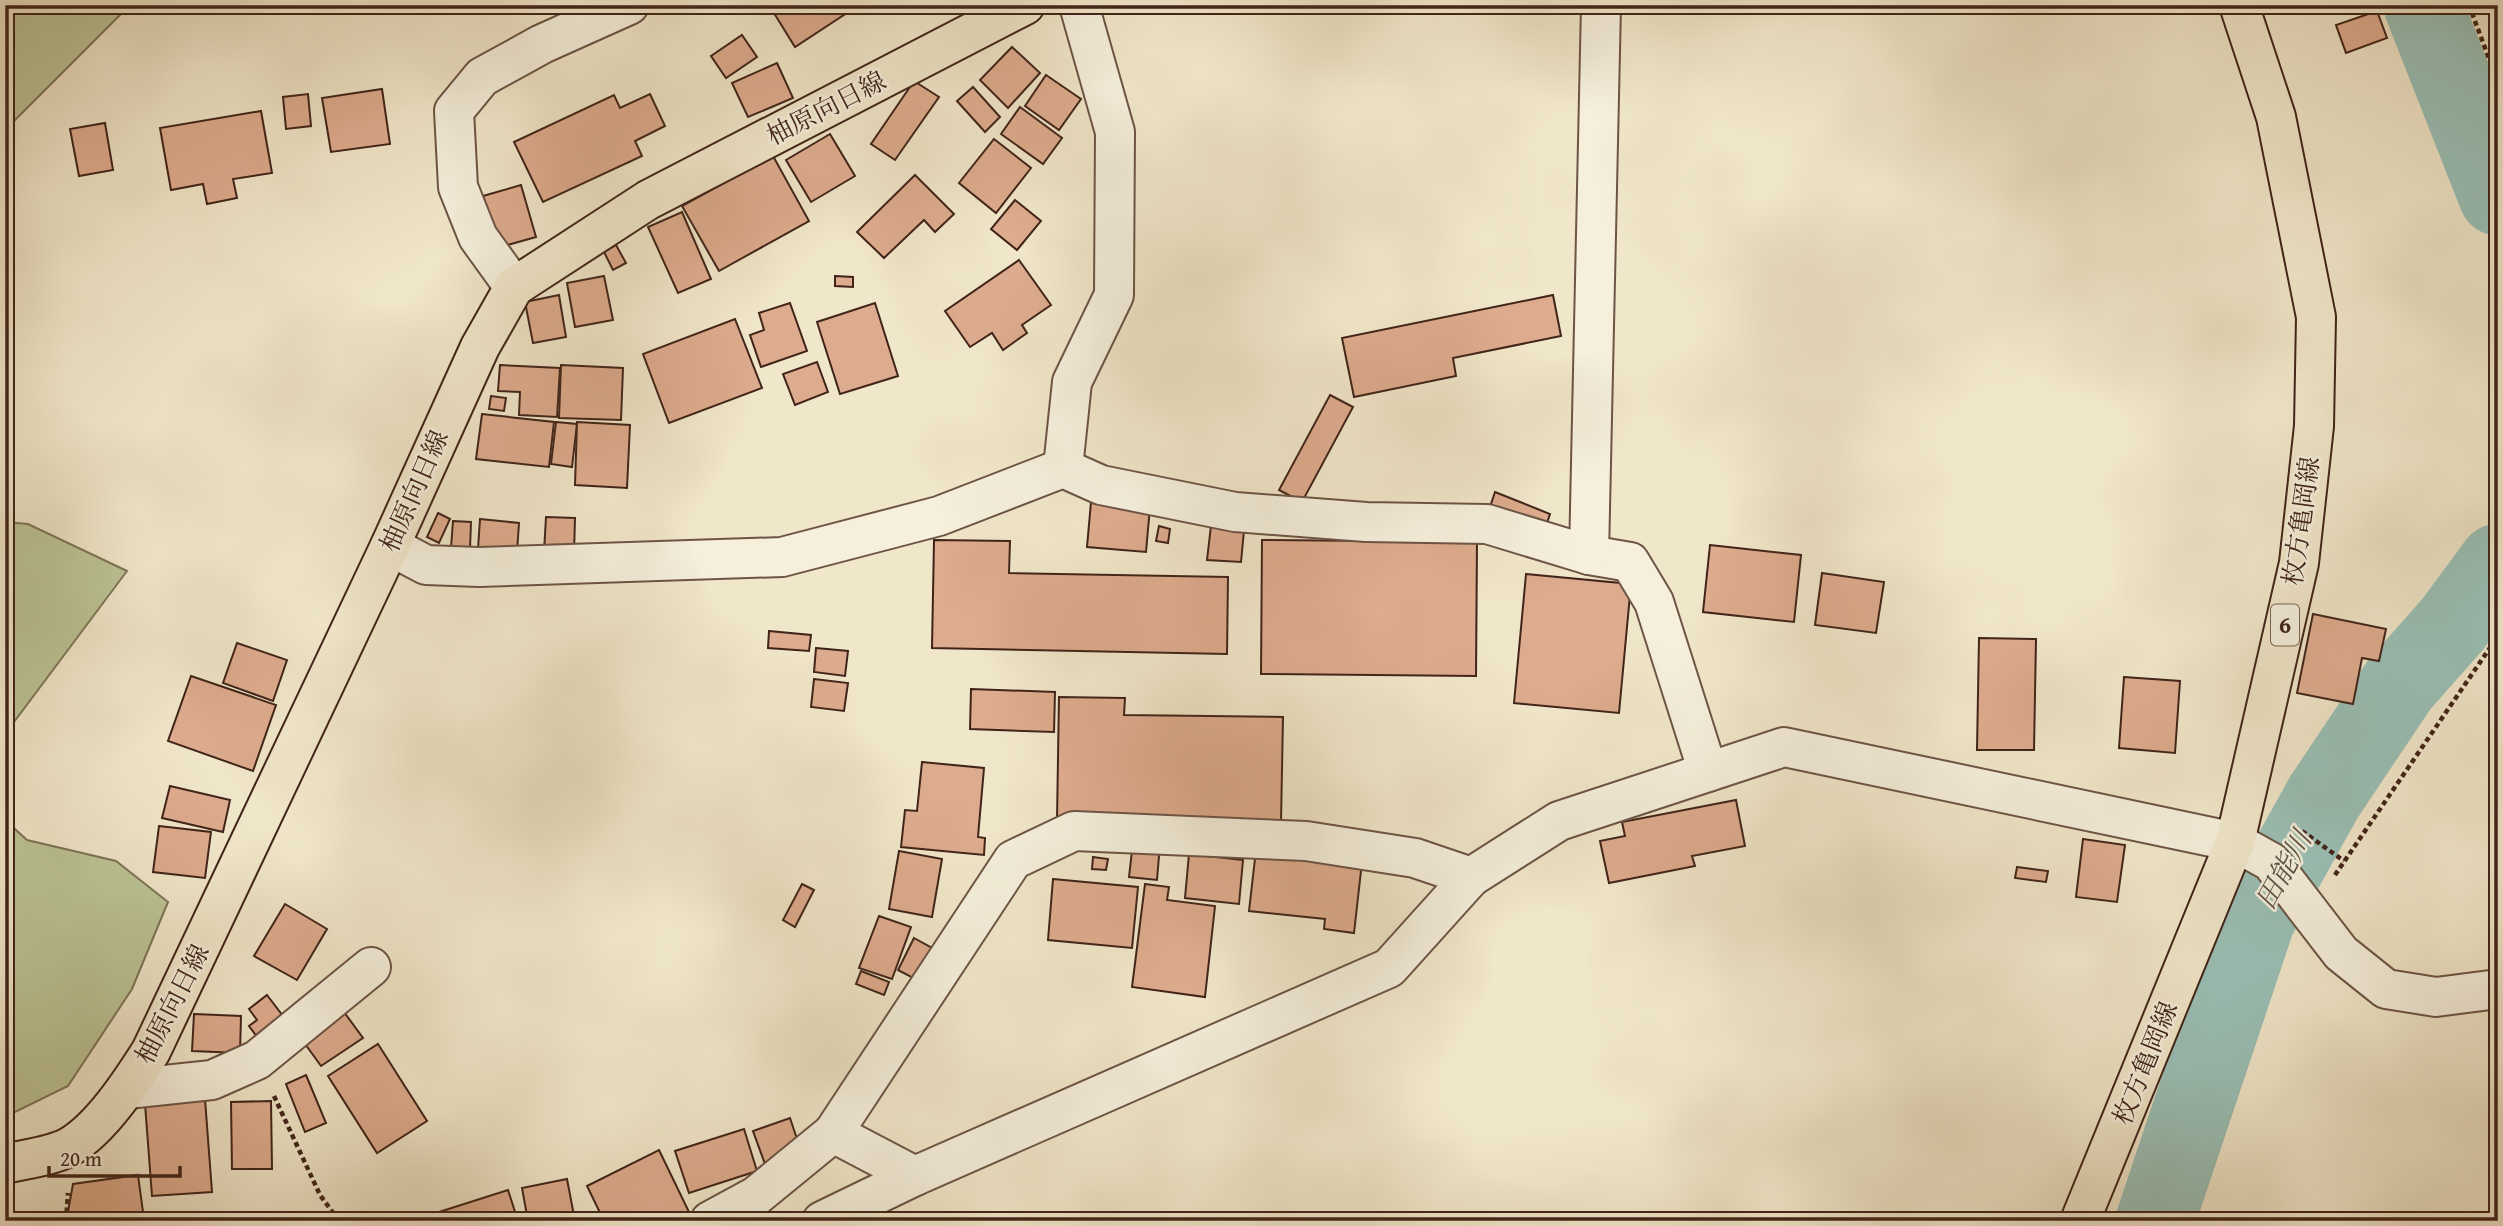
<svg xmlns="http://www.w3.org/2000/svg" width="2503" height="1226" font-family="'Gentium Book Plus','Noto Serif JP',serif">
	<rect width="100%" height="100%" fill="#f0e6c9"/>
	<filter id="stains"><feTurbulence type="fractalNoise" baseFrequency=".00286" numOctaves="4"/><feColorMatrix values="0 0 0 0 .2 0 0 0 0 .09 0 0 0 0 .02 0 0 0 .5 -.17"/></filter>
	<radialGradient id="worn" r=".72"><stop offset=".6" stop-color="#630" stop-opacity="0"/><stop offset="1" stop-color="#630" stop-opacity=".3"/></radialGradient>
	<!-- green -->
	<g fill="#bcc495" stroke="#7e7457" stroke-width="2">
		<polygon points="5,5 130,5 5,130"/>
		<polygon points="5,522 28,524 127,571 5,734"/>
		<polygon points="5,820 27,840 116,861 168,902 132,989 68,1086 5,1117"/>
	</g>
	<g fill="none" stroke-linecap="round" stroke-linejoin="round">
		<!-- river -->
		<g stroke="#9ac0b6" stroke-width="79">
			<polyline points="2423,5 2498,196"/>
			<polyline points="2155,1221 2256,919 2324,797 2399,685 2453,624 2498,563"/>
		</g>
	</g>
	<!-- building -->
	<g fill="#ddab8d" stroke="#412419" stroke-width="2">
		<polygon points="769,5 859,5 795,47"/>
		<polygon points="2377,11 2387,38 2346,53 2336,25"/>
		<polygon points="742,35 757,57 726,78 711,56"/>
		<polygon points="1012,47 1040,73 1008,108 980,80"/>
		<polygon points="777,63 793,98 748,117 732,83"/>
		<polygon points="1046,75 1081,99 1059,130 1025,106"/>
		<polygon points="914,81 939,97 895,160 871,144"/>
		<polygon points="973,87 1000,117 985,132 957,101"/>
		<polygon points="382,89 390,144 331,152 322,98"/>
		<polygon points="308,94 311,126 286,129 283,97"/>
		<polygon points="650,94 665,126 635,141 642,156 543,202 514,142 614,95 620,108"/>
		<polygon points="1020,107 1062,138 1043,164 1001,134"/>
		<polygon points="261,111 272,173 233,179 237,198 207,204 203,184 171,190 160,128"/>
		<polygon points="105,123 113,170 79,176 70,129"/>
		<polygon points="830,134 855,176 811,202 786,160"/>
		<polygon points="994,139 1031,168 996,213 959,183"/>
		<polygon points="773,156 809,221 719,271 682,206"/>
		<polygon points="915,175 954,214 935,232 924,220 884,258 857,232"/>
		<polygon points="521,185 536,237 497,248 483,196"/>
		<polygon points="1015,200 1041,221 1017,250 991,229"/>
		<polygon points="682,212 711,279 678,293 648,227"/>
		<polygon points="616,245 626,263 613,270 604,252"/>
		<polygon points="1019,260 1051,305 1022,325 1027,333 1003,350 992,333 970,347 945,311"/>
		<polygon points="604,276 613,320 575,327 567,283"/>
		<polygon points="835,276 853,277 853,287 835,286"/>
		<polygon points="559,295 566,337 533,343 525,302"/>
		<polygon points="1553,295 1561,336 1453,358 1456,376 1354,397 1342,338"/>
		<polygon points="790,303 807,351 761,367 750,335 764,330 759,313"/>
		<polygon points="875,303 898,376 840,394 817,322"/>
		<polygon points="735,319 762,388 669,423 643,354"/>
		<polygon points="817,362 828,392 795,405 783,374"/>
		<polygon points="500,365 560,368 557,417 519,415 520,392 498,391"/>
		<polygon points="561,365 623,368 621,420 559,418"/>
		<polygon points="1330,395 1353,407 1302,502 1279,490"/>
		<polygon points="491,396 506,398 504,411 489,409"/>
		<polygon points="482,414 554,422 549,467 476,459"/>
		<polygon points="556,422 577,424 572,467 551,464"/>
		<polygon points="577,422 630,425 627,488 575,485"/>
		<polygon points="1495,492 1550,514 1545,529 1490,507"/>
		<polygon points="1091,502 1150,507 1146,552 1087,547"/>
		<polygon points="438,513 450,519 439,543 427,537"/>
		<polygon points="546,517 575,518 574,553 544,552"/>
		<polygon points="1212,517 1245,520 1241,562 1207,560"/>
		<polygon points="480,519 519,523 517,552 478,549"/>
		<polygon points="453,521 471,522 470,549 451,548"/>
		<polygon points="1159,526 1170,529 1168,543 1156,541"/>
		<polygon points="934,540 1010,541 1009,573 1228,577 1227,654 932,648"/>
		<polygon points="1262,540 1477,542 1476,676 1261,674"/>
		<polygon points="1710,545 1801,555 1794,622 1703,612"/>
		<polygon points="1822,573 1884,582 1876,633 1815,625"/>
		<polygon points="1526,574 1631,584 1619,713 1514,703"/>
		<polygon points="2313,614 2386,629 2379,661 2362,658 2353,704 2297,693"/>
		<polygon points="769,631 811,635 809,651 768,648"/>
		<polygon points="1979,638 2036,639 2034,750 1977,750"/>
		<polygon points="237,643 287,660 273,701 223,683"/>
		<polygon points="816,648 848,651 845,676 814,672"/>
		<polygon points="191,676 276,705 253,771 168,741"/>
		<polygon points="2124,677 2180,681 2175,753 2119,748"/>
		<polygon points="814,679 848,683 844,711 811,707"/>
		<polygon points="971,689 1055,692 1054,732 970,729"/>
		<polygon points="1059,697 1125,698 1124,715 1283,717 1281,822 1057,819"/>
		<polygon points="922,762 984,768 978,837 985,838 984,855 901,847 905,810 917,811"/>
		<polygon points="170,786 230,800 223,832 162,818"/>
		<polygon points="1736,800 1745,846 1692,856 1695,866 1609,883 1600,841 1625,836 1622,822"/>
		<polygon points="159,826 211,832 205,878 153,872"/>
		<polygon points="2083,839 2125,845 2117,902 2076,897"/>
		<polygon points="1133,842 1160,844 1157,880 1129,877"/>
		<polygon points="1256,850 1362,862 1354,933 1324,929 1325,919 1249,911"/>
		<polygon points="899,851 942,859 932,917 889,909"/>
		<polygon points="1189,854 1243,860 1239,904 1185,898"/>
		<polygon points="1093,857 1108,859 1106,870 1092,869"/>
		<polygon points="2017,867 2048,871 2046,882 2015,878"/>
		<polygon points="1053,879 1138,887 1132,948 1048,940"/>
		<polygon points="802,884 814,890 795,927 783,920"/>
		<polygon points="1145,884 1169,887 1167,900 1215,906 1205,997 1132,987"/>
		<polygon points="285,904 327,929 297,980 254,956"/>
		<polygon points="879,916 911,927 892,979 859,968"/>
		<polygon points="914,938 932,948 915,979 898,970"/>
		<polygon points="861,971 889,982 884,995 856,984"/>
		<polygon points="267,995 286,1020 260,1041 249,1026 257,1020 249,1009"/>
		<polygon points="344,1012 363,1038 321,1066 303,1041"/>
		<polygon points="194,1014 241,1016 240,1053 192,1051"/>
		<polygon points="378,1044 427,1121 377,1153 328,1076"/>
		<polygon points="306,1075 326,1123 305,1132 286,1084"/>
		<polygon points="205,1099 212,1192 152,1196 145,1104"/>
		<polygon points="271,1101 272,1169 232,1169 231,1102"/>
		<polygon points="790,1118 801,1151 765,1164 753,1131"/>
		<polygon points="744,1129 757,1171 689,1193 675,1151"/>
		<polygon points="659,1150 689,1212 671,1221 604,1221 587,1186"/>
		<polygon points="138,1175 143,1212 67,1217 73,1184"/>
		<polygon points="567,1179 575,1221 528,1221 522,1188"/>
		<polygon points="508,1190 518,1221 439,1221 436,1213"/>
		<polygon points="426,1214 428,1221 403,1221"/>
	</g>
	<g fill="none" stroke-linecap="round" stroke-linejoin="round">
		<defs>
			<g id="minor">
				<polyline points="514,287 478,237 458,187 454,111 482,77 542,44 629,5"/>
				<polyline points="1063,468 1072,382 1114,295 1115,132 1079,5"/>
				<polyline points="390,546 426,565 479,567 782,557 939,516 1063,468 1101,485 1235,512 1366,522 1487,524 1589,555 1630,562 1654,602 1708,772"/>
				<polyline points="1589,555 1601,5"/>
				<polyline points="127,1089 212,1080 257,1060 371,967"/>
				<polyline points="915,1176 833,1133 1013,860 1074,831 1306,841 1415,858 1471,877"/>
				<polyline points="710,1221 756,1196 833,1133"/>
				<polyline points="822,1221 915,1176 1389,968 1471,877 1559,821 1784,747 2235,842 2271,862 2341,953 2386,989 2436,997 2498,989"/>
			</g>
			<g id="major">
				<path d="M5,1164c20,-5 47,-8 64,-17 32,-18 63,-66 82,-96l239,-505 90,-199 34,-60 134,-87 377,-195"/>
				<polyline points="2080,1221 2235,842 2299,563 2314,426 2316,317 2276,117 2239,5"/>
			</g>
		</defs>
		<!-- minor casing -->
		<use href="#minor" stroke="#6d5445" stroke-width="42"/>
		<!-- major casing -->
		<use href="#major" stroke="#412419" stroke-width="42"/>
		<!-- path -->
		<g stroke="#412419" stroke-width="4.5" stroke-dasharray="5 3.5" stroke-linecap="butt">
			<polyline points="2469,5 2498,83"/>
			<polyline points="2302,831 2344,861"/>
			<polyline points="2335,875 2498,636"/>
			<polyline points="274,1096 320,1195 339,1221"/>
			<polyline points="66,1221 68,1193"/>
		</g>
		<!-- minor -->
		<use href="#minor" stroke="#f5efdc" stroke-width="38"/>
		<!-- major -->
		<use href="#major" stroke="#f0e6c9" stroke-width="38"/>
	</g>
	<g text-anchor="middle" stroke-width="5" stroke-linejoin="round" paint-order="stroke">
		<!-- shield labels -->
		<rect fill="#f5efdc" stroke="#776154" stroke-width="2" x="2271" y="604.5" width="28" height="41" rx="5"/>
		<g font-size="24" font-weight="bold" fill="#412419">
			<text x="2285" y="633">6</text>
		</g>
		<!-- street labels -->
		<g font-size="26" fill="#412419" stroke="#f5efdc">
			<text transform="translate(826 108) rotate(-27)" y="9">柚原向日線</text>
			<text transform="translate(414 491) rotate(-66)" y="9">柚原向日線</text>
			<text transform="translate(2301 521) rotate(-82)" y="9">枚方亀岡線</text>
			<text transform="translate(172 1004) rotate(-63)" y="9">柚原向日線</text>
			<text transform="translate(2145 1063) rotate(-68)" y="9">枚方亀岡線</text>
		</g>
		<!-- water labels -->
		<g font-size="28" font-style="italic" fill="#5c5348" stroke="#f5efdc">
			<text transform="translate(2283 870) rotate(-61)" y="10">田能川</text>
		</g>
	</g>
	<!-- margin -->
	<rect width="2503" height="1226" fill="none" stroke="#f0e6c9" stroke-width="28"/>
	<rect x="7" y="7" width="2489" height="1212" fill="none" stroke="#412419" stroke-width="3.5"/>
	<rect x="14" y="14" width="2475" height="1198" fill="none" stroke="#412419" stroke-width="2"/>
	<!-- scale -->
	<path d="M49 1166v10h131v-10" fill="none" stroke="#412419" stroke-width="3.5"/>
	<text x="60" y="1166" font-size="21" fill="#412419" stroke="#f5efdc" stroke-width="5" paint-order="stroke">20 m</text>
	<rect width="100%" height="100%" filter="url(#stains)"/>
	<rect width="100%" height="100%" fill="url(#worn)"/>
</svg>
